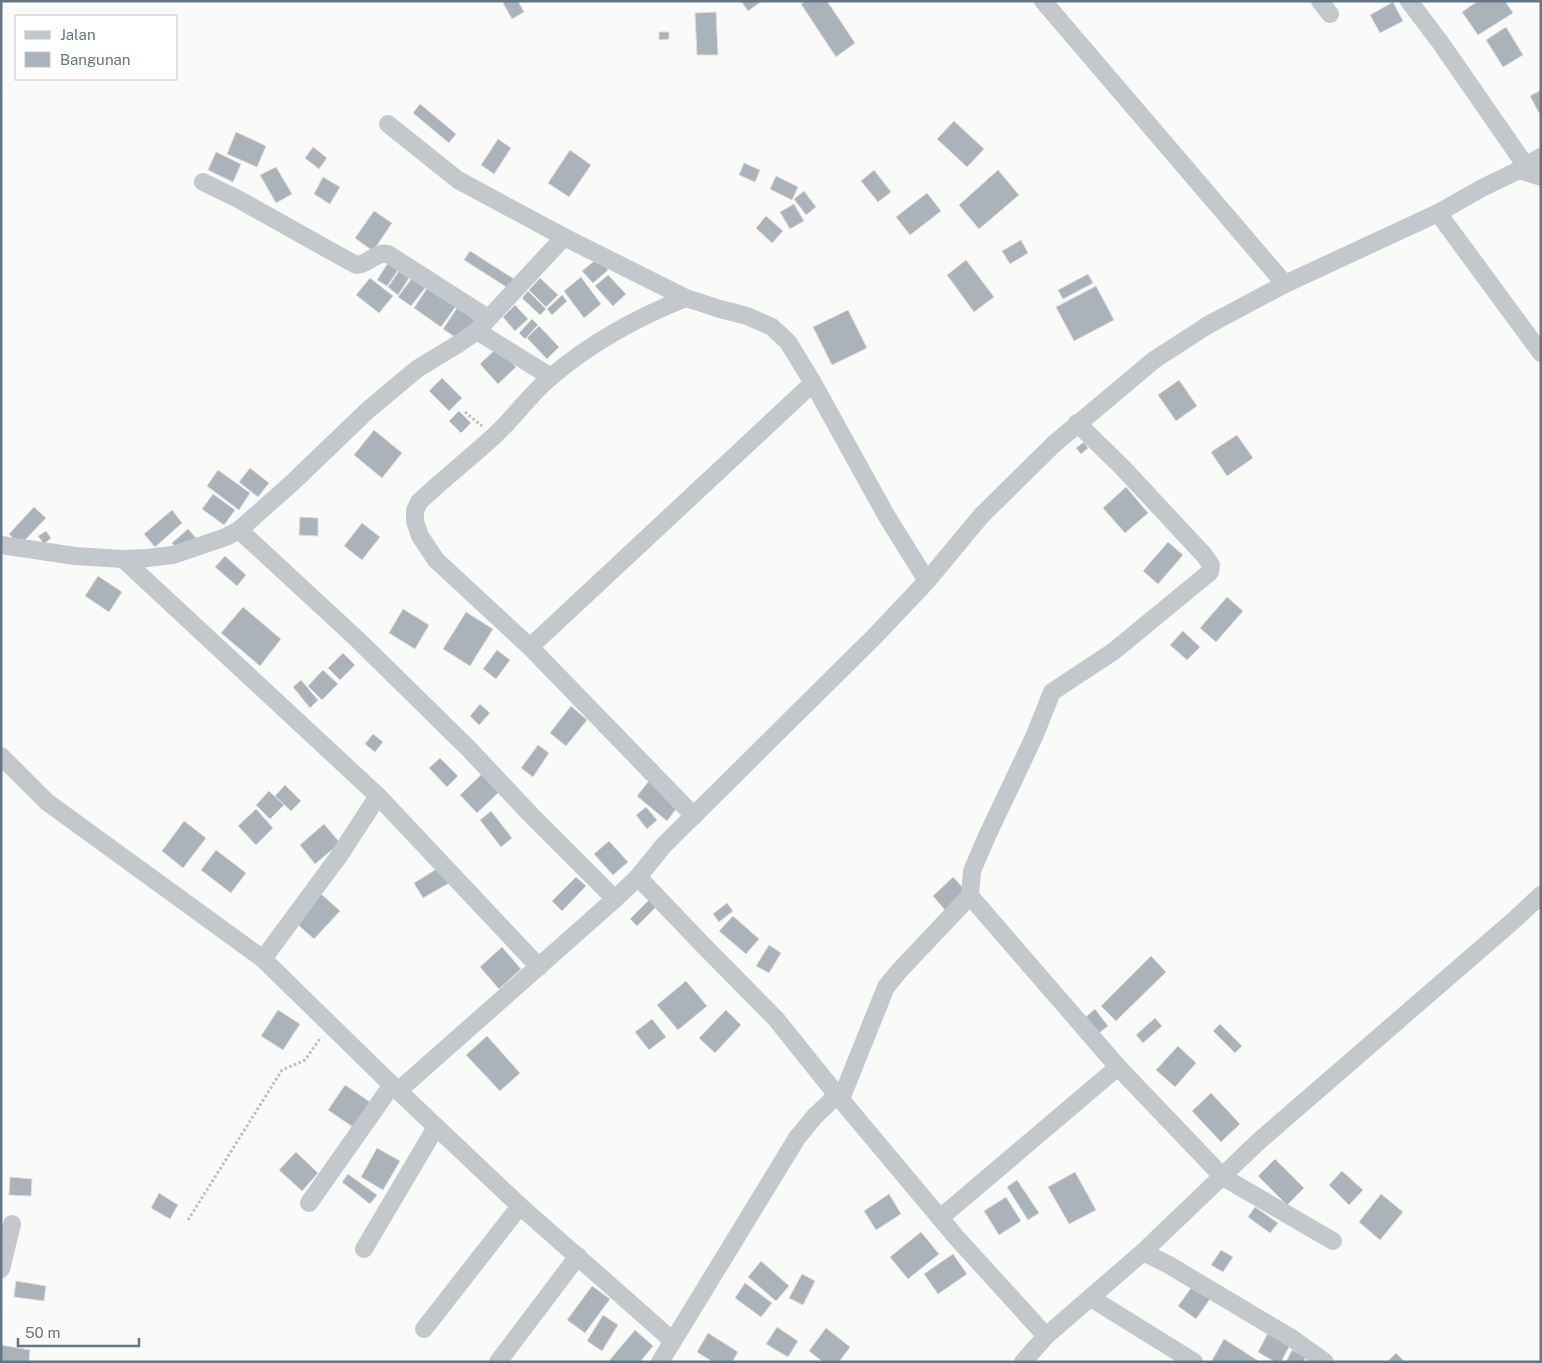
<svg xmlns="http://www.w3.org/2000/svg" width="1542" height="1363" font-family="'Public Sans',sans-serif">
	<rect width="100%" height="100%" fill="#fafaf8"/>
	<!-- building -->
	<g fill="#aab3b9" stroke="#dcdcda">
		<polygon points="506,1 518,1 524,12 512,19 503,3"/>
		<polygon points="741,1 762,1 748,11"/>
		<polygon points="806,1 827,1 855,43 836,57 801,4"/>
		<polygon points="1478,1 1505,1 1513,13 1478,35 1462,12"/>
		<polygon points="1393,2 1403,21 1380,33 1370,15"/>
		<polygon points="716,12 718,55 697,55 695,13"/>
		<polygon points="1506,27 1523,55 1503,67 1486,40"/>
		<polygon points="659,32 669,32 669,39 659,40"/>
		<polygon points="1541,90 1541,112 1539,113 1530,96"/>
		<polygon points="420,104 456,134 449,143 413,113"/>
		<polygon points="954,121 984,149 967,167 937,139"/>
		<polygon points="236,132 266,146 257,167 227,154"/>
		<polygon points="498,139 511,148 494,174 481,165"/>
		<polygon points="313,147 327,158 319,169 305,158"/>
		<polygon points="570,150 591,165 569,197 548,183"/>
		<polygon points="216,152 241,164 233,182 208,170"/>
		<polygon points="744,163 760,170 755,182 739,175"/>
		<polygon points="276,167 292,194 276,203 260,175"/>
		<polygon points="874,170 891,192 878,202 861,181"/>
		<polygon points="998,170 1019,195 979,229 959,205"/>
		<polygon points="776,176 798,187 792,200 770,189"/>
		<polygon points="323,177 340,187 330,204 314,194"/>
		<polygon points="804,191 816,207 806,215 794,199"/>
		<polygon points="927,193 941,211 910,235 896,217"/>
		<polygon points="794,204 804,221 790,229 780,212"/>
		<polygon points="374,211 392,223 373,251 355,238"/>
		<polygon points="766,216 783,231 772,243 756,228"/>
		<polygon points="1021,240 1028,253 1010,264 1002,251"/>
		<polygon points="470,251 514,279 508,288 464,260"/>
		<polygon points="598,258 608,270 593,283 582,271"/>
		<polygon points="966,260 994,297 974,312 947,275"/>
		<polygon points="388,263 398,270 387,286 377,280"/>
		<polygon points="399,271 409,278 398,295 388,287"/>
		<polygon points="1088,274 1093,283 1063,299 1058,290"/>
		<polygon points="608,275 626,294 613,306 595,286"/>
		<polygon points="581,277 601,304 584,318 564,291"/>
		<polygon points="370,278 393,296 379,313 356,295"/>
		<polygon points="412,278 425,288 411,306 398,297"/>
		<polygon points="540,278 558,295 546,307 529,290"/>
		<polygon points="1096,286 1114,320 1074,341 1056,307"/>
		<polygon points="428,287 456,306 441,327 414,308"/>
		<polygon points="528,291 546,309 540,315 522,298"/>
		<polygon points="562,295 567,301 552,315 547,309"/>
		<polygon points="515,305 528,319 515,331 503,317"/>
		<polygon points="457,308 475,320 461,341 443,329"/>
		<polygon points="848,310 867,348 832,365 813,327"/>
		<polygon points="532,319 538,325 525,339 519,333"/>
		<polygon points="539,326 559,347 547,359 527,338"/>
		<polygon points="498,347 516,367 498,384 480,364"/>
		<polygon points="442,378 462,398 449,411 429,391"/>
		<polygon points="1179,380 1197,406 1176,421 1158,395"/>
		<polygon points="459,411 471,423 461,433 449,421"/>
		<polygon points="374,430 402,453 382,478 354,455"/>
		<polygon points="1237,435 1253,458 1227,476 1211,452"/>
		<polygon points="1084,442 1088,448 1081,454 1076,448"/>
		<polygon points="250,468 269,483 258,497 239,482"/>
		<polygon points="218,470 250,493 239,510 207,486"/>
		<polygon points="1126,487 1148,513 1125,533 1103,508"/>
		<polygon points="213,494 235,510 224,525 202,509"/>
		<polygon points="34,507 46,518 20,545 9,534"/>
		<polygon points="172,510 182,523 155,547 144,534"/>
		<polygon points="300,517 318,518 318,536 299,535"/>
		<polygon points="362,523 380,537 362,560 344,546"/>
		<polygon points="188,529 196,538 179,552 172,543"/>
		<polygon points="46,531 51,538 44,544 38,536"/>
		<polygon points="1168,542 1183,555 1158,584 1143,571"/>
		<polygon points="225,556 246,575 237,586 215,567"/>
		<polygon points="98,576 122,592 109,612 85,596"/>
		<polygon points="1227,597 1243,611 1216,642 1200,628"/>
		<polygon points="243,607 281,639 260,666 221,633"/>
		<polygon points="403,609 429,625 415,649 389,633"/>
		<polygon points="466,612 493,629 470,666 443,649"/>
		<polygon points="1183,631 1200,647 1187,660 1170,645"/>
		<polygon points="497,650 510,660 496,679 483,669"/>
		<polygon points="343,653 355,665 340,680 328,668"/>
		<polygon points="323,670 338,684 322,700 308,686"/>
		<polygon points="301,680 318,700 310,708 293,687"/>
		<polygon points="480,704 490,713 479,725 470,716"/>
		<polygon points="571,706 587,720 566,746 550,733"/>
		<polygon points="373,734 383,742 375,752 365,744"/>
		<polygon points="538,745 549,753 533,777 521,768"/>
		<polygon points="440,758 458,776 447,787 429,768"/>
		<polygon points="483,773 500,791 477,813 460,795"/>
		<polygon points="649,781 679,805 667,821 637,796"/>
		<polygon points="285,785 301,801 291,811 275,796"/>
		<polygon points="269,791 284,805 270,819 256,805"/>
		<polygon points="646,807 657,820 647,829 636,815"/>
		<polygon points="256,809 273,828 256,845 238,826"/>
		<polygon points="491,811 512,838 501,847 480,820"/>
		<polygon points="184,821 206,838 183,868 162,851"/>
		<polygon points="324,824 340,843 315,864 300,845"/>
		<polygon points="609,841 628,862 613,875 594,854"/>
		<polygon points="216,850 246,873 231,893 201,870"/>
		<polygon points="440,867 449,883 423,898 414,883"/>
		<polygon points="576,877 586,886 562,911 552,901"/>
		<polygon points="953,877 966,891 945,910 933,896"/>
		<polygon points="320,893 340,911 314,939 295,922"/>
		<polygon points="651,898 658,905 637,926 630,919"/>
		<polygon points="727,903 733,911 719,922 713,914"/>
		<polygon points="733,916 759,939 746,954 719,931"/>
		<polygon points="769,945 781,953 769,973 756,966"/>
		<polygon points="502,947 521,969 499,989 480,967"/>
		<polygon points="1151,956 1166,972 1116,1021 1101,1006"/>
		<polygon points="686,981 707,1006 678,1030 657,1005"/>
		<polygon points="1095,1009 1108,1026 1095,1036 1082,1020"/>
		<polygon points="278,1010 300,1024 283,1050 261,1036"/>
		<polygon points="726,1010 741,1025 715,1053 699,1038"/>
		<polygon points="1155,1018 1162,1026 1143,1043 1136,1035"/>
		<polygon points="652,1019 666,1037 649,1050 635,1032"/>
		<polygon points="1220,1024 1242,1046 1235,1053 1213,1031"/>
		<polygon points="487,1036 520,1073 500,1091 466,1055"/>
		<polygon points="1178,1046 1196,1063 1175,1087 1156,1070"/>
		<polygon points="345,1085 370,1102 353,1127 328,1110"/>
		<polygon points="1211,1093 1240,1124 1221,1142 1192,1111"/>
		<polygon points="377,1148 400,1161 383,1190 361,1177"/>
		<polygon points="296,1152 318,1173 302,1191 279,1170"/>
		<polygon points="1275,1159 1304,1188 1287,1205 1258,1176"/>
		<polygon points="1342,1171 1363,1190 1349,1205 1329,1185"/>
		<polygon points="1075,1172 1096,1210 1069,1224 1048,1187"/>
		<polygon points="348,1174 377,1195 370,1204 342,1182"/>
		<polygon points="10,1177 32,1179 31,1196 9,1195"/>
		<polygon points="1017,1180 1039,1213 1028,1220 1007,1187"/>
		<polygon points="159,1193 178,1205 170,1219 151,1208"/>
		<polygon points="889,1194 901,1214 876,1230 864,1211"/>
		<polygon points="1381,1194 1403,1212 1380,1240 1359,1222"/>
		<polygon points="1006,1197 1021,1221 999,1235 984,1211"/>
		<polygon points="1255,1207 1278,1223 1270,1233 1248,1217"/>
		<polygon points="921,1232 939,1254 908,1279 890,1257"/>
		<polygon points="1221,1250 1233,1257 1223,1272 1211,1265"/>
		<polygon points="953,1254 967,1274 938,1294 924,1274"/>
		<polygon points="761,1261 789,1286 776,1301 748,1277"/>
		<polygon points="802,1274 815,1281 803,1305 789,1298"/>
		<polygon points="16,1281 46,1286 44,1301 14,1297"/>
		<polygon points="745,1283 772,1303 761,1317 735,1298"/>
		<polygon points="1194,1284 1212,1296 1196,1319 1178,1306"/>
		<polygon points="592,1286 610,1299 585,1333 567,1320"/>
		<polygon points="603,1315 618,1325 602,1351 587,1341"/>
		<polygon points="777,1327 798,1341 788,1357 766,1344"/>
		<polygon points="826,1328 850,1347 839,1362 823,1362 809,1351"/>
		<polygon points="635,1330 653,1346 640,1362 608,1362"/>
		<polygon points="708,1333 738,1352 732,1362 713,1362 697,1352"/>
		<polygon points="1268,1333 1290,1345 1281,1362 1275,1362 1258,1352"/>
		<polygon points="1224,1339 1260,1362 1211,1362"/>
		<polygon points="1,1345 30,1350 29,1362 1,1362"/>
		<polygon points="1292,1350 1306,1357 1303,1362 1286,1362"/>
		<polygon points="1396,1353 1405,1362 1387,1362"/>
	</g>
	<g fill="none" stroke-linecap="round" stroke-linejoin="round">
		<!-- path -->
		<g stroke="#bbbfc2" stroke-width="3" stroke-dasharray="2.5 2.5" stroke-linecap="butt">
			<polyline points="465,412 482,426"/>
			<polyline points="188,1220 282,1070 305,1060 321,1037"/>
		</g>
		<!-- minor -->
		<g stroke="#c3c8cc" stroke-width="18">
			<polyline points="1043,1 1285,284"/>
			<polyline points="1320,1 1330,14"/>
			<polyline points="1409,1 1440,42 1526,166"/>
			<polyline points="388,124 458,180 564,237 686,298 720,309 747,316 772,327 788,342 813,383 886,515 927,581"/>
			<polyline points="1519,170 1541,177"/>
			<path d="M203,182l35,17 118,66c13,0 19,-14 32,-11l100,64"/>
			<polyline points="1438,213 1541,353"/>
			<path d="M686,298c-48,19 -95,45 -134,78 -22,18 -38,42 -59,61 -24,22 -50,42 -74,65l-4,9v10l5,15 16,24 94,87 164,169"/>
			<polyline points="477,331 551,377"/>
			<polyline points="239,530 357,639 469,749 531,815 615,899"/>
			<polyline points="1,545 75,556 123,559 147,558 173,555 226,537 239,530 292,483 368,410 417,369 458,344 477,331 564,237"/>
			<polyline points="123,559 378,796 539,967"/>
			<polyline points="530,647 813,383"/>
			<polyline points="1,756 47,802 263,959 392,1085 520,1206 673,1341"/>
			<polyline points="638,877 704,946 776,1019 837,1095 956,1237 1046,1336"/>
			<polyline points="263,959 339,856 378,796"/>
			<polyline points="1118,1067 1223,1177 1333,1241"/>
			<polyline points="398,1091 615,899 638,877 664,845 875,636 927,581 981,516 1054,444 1154,360 1208,325 1285,284 1438,213 1482,188 1519,170 1541,157"/>
			<polyline points="841,1099 886,987 899,971 970,896"/>
			<polyline points="309,1203 392,1085"/>
			<polyline points="940,1218 1118,1067 970,896 972,871 987,836 1034,737 1052,692 1114,651 1210,572 1211,565 1204,555 1123,468 1077,423"/>
			<polyline points="364,1249 436,1127"/>
			<polyline points="1143,1252 1169,1265 1293,1339 1325,1362"/>
			<polyline points="1,1269 12,1224"/>
			<polyline points="1091,1298 1194,1362"/>
			<polyline points="424,1329 520,1206"/>
			<polyline points="498,1362 578,1256"/>
			<polyline points="660,1362 673,1341 797,1138 815,1116 837,1095"/>
			<polyline points="1023,1362 1046,1336 1143,1252 1259,1141 1513,921 1541,895"/>
		</g>
	</g>
	<!-- border -->
	<rect width="1542" height="1363" fill="none" stroke="#657683" stroke-width="5"/>
	<!-- legend -->
	<rect x="15" y="15" width="162" height="65" fill="#ffffff" stroke="#c1c8cd"/>
	<rect x="25" y="31" width="25" height="8" fill="#c3c8cc" stroke="#c1c8cd"/>
	<text x="60" y="40" font-size="15" fill="#657683">Jalan</text>
	<rect x="25" y="52" width="25" height="15" fill="#aab3b9" stroke="#c1c8cd"/>
	<text x="60" y="65" font-size="15" fill="#657683">Bangunan</text>
	<!-- scale -->
	<path d="M18 1338v8h121v-8" fill="none" stroke="#657683" stroke-width="2.5"/>
	<text x="25" y="1338" font-size="15" fill="#657683" stroke="#ffffff" stroke-width="4" paint-order="stroke">50 m</text>
</svg>
